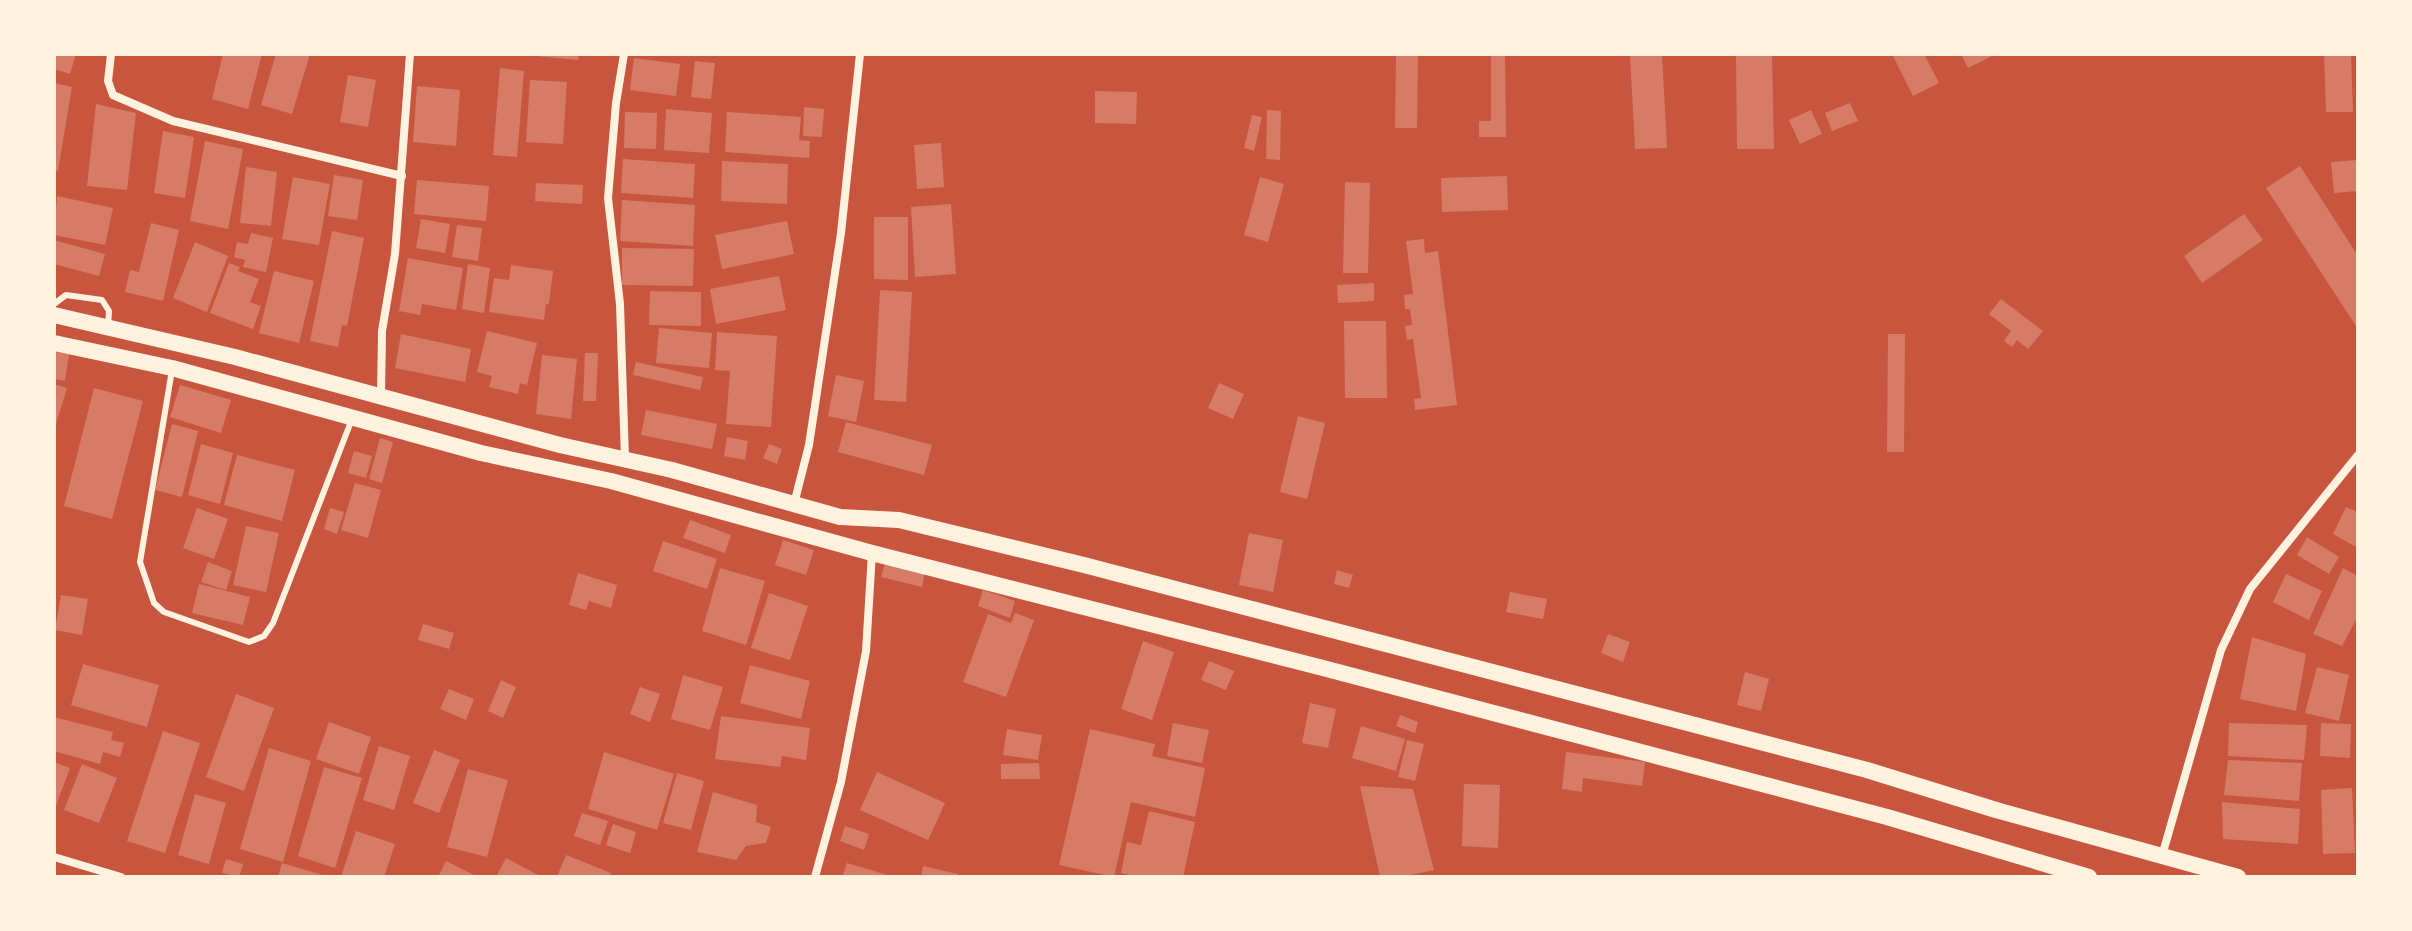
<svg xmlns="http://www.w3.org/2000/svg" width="2412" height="931" font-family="'Alegreya Sans',sans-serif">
	<rect width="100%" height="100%" fill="#c8553d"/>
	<!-- building -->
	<g fill="#d67c66">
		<polygon points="54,54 76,54 70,74 54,69"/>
		<polygon points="223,54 262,54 248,109 212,99"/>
		<polygon points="276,54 310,54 292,114 261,105"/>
		<polygon points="536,54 579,54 578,60 536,56"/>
		<polygon points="1396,54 1418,54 1417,128 1395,128"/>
		<polygon points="1491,54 1505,54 1506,137 1479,137 1479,121 1491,121"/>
		<polygon points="1630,54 1662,54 1667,148 1635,149"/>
		<polygon points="1736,54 1772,54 1774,149 1737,149"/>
		<polygon points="1892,54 1924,54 1939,83 1913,96"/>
		<polygon points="1961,54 1996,54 1968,68"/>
		<polygon points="2324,54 2351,54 2353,112 2326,112"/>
		<polygon points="634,58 680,64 676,96 630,90"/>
		<polygon points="695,61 715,63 711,99 691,97"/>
		<polygon points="500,68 524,71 517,157 493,155"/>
		<polygon points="348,75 376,80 368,127 340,122"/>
		<polygon points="530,80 567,82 563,144 526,142"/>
		<polygon points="54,83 72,87 58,171 54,170"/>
		<polygon points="417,86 460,90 456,146 413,142"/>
		<polygon points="1095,91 1137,92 1136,124 1095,123"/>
		<polygon points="1850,103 1858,121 1832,131 1825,113"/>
		<polygon points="96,104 136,113 127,190 87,186"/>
		<polygon points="804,107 824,109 822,137 803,136"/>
		<polygon points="666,109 712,113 709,153 664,150"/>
		<polygon points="1267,110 1281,111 1280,160 1266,159"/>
		<polygon points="1811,110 1822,134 1800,144 1789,120"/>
		<polygon points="625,112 657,113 656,149 624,148"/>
		<polygon points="727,112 801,117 799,140 810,141 809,158 725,152"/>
		<polygon points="1252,115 1262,117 1254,151 1244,148"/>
		<polygon points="163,131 194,137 185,198 154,193"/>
		<polygon points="205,141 243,149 228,229 190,221"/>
		<polygon points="941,143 944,187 917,189 914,145"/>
		<polygon points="623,159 695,164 693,198 621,193"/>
		<polygon points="2358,160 2358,191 2334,193 2331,162"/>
		<polygon points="722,161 788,164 787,204 721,201"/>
		<polygon points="2300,166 2358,256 2358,329 2266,188"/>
		<polygon points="246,167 277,172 271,226 240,223"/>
		<polygon points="334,175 363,180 357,220 328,216"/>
		<polygon points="1507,176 1508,210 1442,212 1441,178"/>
		<polygon points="293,177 330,184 319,245 282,239"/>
		<polygon points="1260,177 1284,184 1268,242 1244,235"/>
		<polygon points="417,180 489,186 486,221 414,214"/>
		<polygon points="1345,182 1370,183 1368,273 1343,273"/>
		<polygon points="536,183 583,185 582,204 535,201"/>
		<polygon points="57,196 113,208 105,245 54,235"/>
		<polygon points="622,200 695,205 693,246 620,241"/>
		<polygon points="951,204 956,274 915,277 911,207"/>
		<polygon points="2244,214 2263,240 2202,283 2184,256"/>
		<polygon points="874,217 908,217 908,280 874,279"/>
		<polygon points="421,219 450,224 445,253 416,248"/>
		<polygon points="787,221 794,254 722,269 715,235"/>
		<polygon points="151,223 179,230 163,301 125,292 130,270 139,272"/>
		<polygon points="457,225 482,228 478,261 452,257"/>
		<polygon points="332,231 364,238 347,326 342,325 338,347 310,341"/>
		<polygon points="251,233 273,238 266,272 243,267 245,260 234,257 237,242 248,244"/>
		<polygon points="1424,239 1425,253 1438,251 1457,405 1415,410 1414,399 1421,398 1413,339 1407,340 1405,326 1412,325 1410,309 1405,309 1404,295 1413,294 1406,241"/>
		<polygon points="54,240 105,254 99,276 54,264"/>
		<polygon points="195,242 228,256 207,312 173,298"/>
		<polygon points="622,248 694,249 693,286 622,285"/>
		<polygon points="408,258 463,268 456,310 422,304 420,315 399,311"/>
		<polygon points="229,263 240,267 238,271 259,279 250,302 261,306 253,329 210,313"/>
		<polygon points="468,264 490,268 484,313 462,309"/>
		<polygon points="511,265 553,271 549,304 546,304 544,320 489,312 494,278 509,280"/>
		<polygon points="274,271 314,281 299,343 259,333"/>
		<polygon points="779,276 786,310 716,324 710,289"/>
		<polygon points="1374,283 1374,301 1338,303 1337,285"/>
		<polygon points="880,290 912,292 906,402 874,400"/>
		<polygon points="650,291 701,292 701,326 649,325"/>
		<polygon points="2001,299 2043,331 2028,349 2017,340 2012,347 2004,341 2011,331 1989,314"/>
		<polygon points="1344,321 1386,321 1387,398 1345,398"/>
		<polygon points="659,328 712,333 709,368 656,363"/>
		<polygon points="487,331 537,343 527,385 520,383 518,394 489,387 492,376 477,372"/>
		<polygon points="717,332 777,336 771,427 726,424 730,371 715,370"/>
		<polygon points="401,334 471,349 465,382 395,368"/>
		<polygon points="1888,334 1905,334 1904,452 1887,452"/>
		<polygon points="54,352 69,354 65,381 54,379"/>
		<polygon points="585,353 598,353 596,401 583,401"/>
		<polygon points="542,355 577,359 571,419 536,414"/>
		<polygon points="636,362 703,377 700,390 633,375"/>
		<polygon points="836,375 864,381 856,422 828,416"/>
		<polygon points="1219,383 1244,394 1233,419 1208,408"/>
		<polygon points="54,384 67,388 55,427 54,427"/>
		<polygon points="180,385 231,400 221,433 170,417"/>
		<polygon points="94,388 143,401 112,519 64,506"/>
		<polygon points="646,410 717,424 712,449 641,435"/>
		<polygon points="1298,416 1325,423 1307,499 1280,492"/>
		<polygon points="846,422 932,445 924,475 838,452"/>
		<polygon points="172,424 198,431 182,497 155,490"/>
		<polygon points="727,437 748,441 745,460 724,456"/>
		<polygon points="380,438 393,442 382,483 369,479"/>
		<polygon points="201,444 233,453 220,504 188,495"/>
		<polygon points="769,444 782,449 777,464 763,458"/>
		<polygon points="354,451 372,456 366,478 348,473"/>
		<polygon points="237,455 295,470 282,521 224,505"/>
		<polygon points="355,483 381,490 368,538 341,530"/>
		<polygon points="2346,507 2358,512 2358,548 2333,534"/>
		<polygon points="197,508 228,519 214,559 183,548"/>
		<polygon points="330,508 344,512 337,534 324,529"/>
		<polygon points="690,520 731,535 725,553 683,538"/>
		<polygon points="246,526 279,533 266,592 233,585"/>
		<polygon points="1249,533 1283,540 1273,592 1239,585"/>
		<polygon points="2307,537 2339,557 2329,574 2297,555"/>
		<polygon points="783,540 814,550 806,575 775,565"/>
		<polygon points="663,541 717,559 707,589 653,571"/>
		<polygon points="208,562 232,571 226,590 201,582"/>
		<polygon points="885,563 925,572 922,587 881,577"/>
		<polygon points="720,568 765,581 746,645 702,631"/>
		<polygon points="2343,568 2358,576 2358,616 2342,646 2313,634"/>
		<polygon points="1337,570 1353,575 1349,588 1334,584"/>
		<polygon points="578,573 617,585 611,608 589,601 586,610 569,605"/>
		<polygon points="2286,574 2322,591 2309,620 2273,602"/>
		<polygon points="199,584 250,597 243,625 192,613"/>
		<polygon points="983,590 1015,601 1010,618 978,606"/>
		<polygon points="1510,592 1547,599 1543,619 1506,612"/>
		<polygon points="769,593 808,606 790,660 751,648"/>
		<polygon points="61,595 88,599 82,635 55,630"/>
		<polygon points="1015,613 1034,620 1006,697 963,682 988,614 1011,623"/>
		<polygon points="423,624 454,633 449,649 418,640"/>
		<polygon points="1608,634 1630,642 1623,662 1601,653"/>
		<polygon points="2252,637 2306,654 2296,711 2240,699"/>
		<polygon points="1143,641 1174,652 1152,720 1121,709"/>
		<polygon points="1209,661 1234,671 1226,690 1201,680"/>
		<polygon points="83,664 159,685 147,727 71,705"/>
		<polygon points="750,665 810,681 801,719 740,703"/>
		<polygon points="2317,667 2349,675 2339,721 2305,713"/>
		<polygon points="1745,672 1769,679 1761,711 1737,705"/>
		<polygon points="683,675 723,687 710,730 671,719"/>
		<polygon points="501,680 516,687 503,718 488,711"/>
		<polygon points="640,687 660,694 650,722 630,714"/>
		<polygon points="449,689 474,699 466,720 440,709"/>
		<polygon points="236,694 274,708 244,791 206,777"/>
		<polygon points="1310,703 1336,709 1328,748 1302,743"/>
		<polygon points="1400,715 1418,722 1415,733 1396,726"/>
		<polygon points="721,716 810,728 806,760 782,756 780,767 715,759"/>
		<polygon points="54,717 113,732 111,740 124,743 120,757 103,752 100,764 54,751"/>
		<polygon points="329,722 371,737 359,774 316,759"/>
		<polygon points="1173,723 1209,730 1202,763 1167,756"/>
		<polygon points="2229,723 2307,725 2304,760 2228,756"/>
		<polygon points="2321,723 2351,724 2350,758 2320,756"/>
		<polygon points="1361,726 1405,739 1396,771 1352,758"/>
		<polygon points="1007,729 1042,735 1038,760 1003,755"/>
		<polygon points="1090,729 1155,744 1152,756 1205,768 1195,817 1131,802 1114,877 1059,865"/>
		<polygon points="163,731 200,743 165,853 127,841"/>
		<polygon points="1407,740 1424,744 1415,781 1398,777"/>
		<polygon points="379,746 410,756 394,810 363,800"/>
		<polygon points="269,748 311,761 283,862 240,849"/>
		<polygon points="434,750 460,760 439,813 413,803"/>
		<polygon points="604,752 674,774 657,830 588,809"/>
		<polygon points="1566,752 1645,762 1642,786 1583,778 1582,792 1562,789"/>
		<polygon points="2228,760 2302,763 2299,801 2224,795"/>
		<polygon points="54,762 70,768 54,811"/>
		<polygon points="1039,763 1040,779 1001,779 1001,764"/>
		<polygon points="82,764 117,778 99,823 64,810"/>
		<polygon points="324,767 362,778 335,868 298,856"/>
		<polygon points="468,769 508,780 487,857 447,847"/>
		<polygon points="877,772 945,803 928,840 860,810"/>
		<polygon points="677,773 704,781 691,830 663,823"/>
		<polygon points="1464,784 1500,785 1498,848 1462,846"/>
		<polygon points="1360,786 1413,789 1434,870 1402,877 1380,877"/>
		<polygon points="2352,788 2355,853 2323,854 2321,790"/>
		<polygon points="713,792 757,805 756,822 771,827 766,843 746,846 736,860 697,852"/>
		<polygon points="195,794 226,803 209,864 178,855"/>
		<polygon points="2222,802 2300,809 2298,844 2223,839"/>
		<polygon points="1149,811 1195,822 1183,877 1137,877 1121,873 1127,842 1141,845"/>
		<polygon points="582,813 608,821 600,845 574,836"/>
		<polygon points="613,824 636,832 630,853 606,845"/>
		<polygon points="845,826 869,834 864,850 840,841"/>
		<polygon points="356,831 395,844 384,877 341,877"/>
		<polygon points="566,855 611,873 610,877 557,877"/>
		<polygon points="506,858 542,877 496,877"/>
		<polygon points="226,859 243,864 239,877 222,873"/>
		<polygon points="446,861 478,877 438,877"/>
		<polygon points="282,863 326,876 326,877 278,877"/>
		<polygon points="847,863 891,876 891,877 842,877"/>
		<polygon points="923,866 958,874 957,877 921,877"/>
	</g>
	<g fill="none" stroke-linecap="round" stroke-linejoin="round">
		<!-- service -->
		<g stroke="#fff3e0" stroke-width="6">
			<polyline points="54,304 66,295 102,300 109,311 108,327"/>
			<polyline points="172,370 140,562 154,603 164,612 249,642 264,636 273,623 352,419"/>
		</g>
		<!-- minor -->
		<g stroke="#fff3e0" stroke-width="8">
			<polyline points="111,54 108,81 113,95 173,121 402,176"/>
			<polyline points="624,54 616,103 608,198 620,304 625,459"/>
			<polyline points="381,396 382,331 395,254 410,54"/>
			<polyline points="794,504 809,445 841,233 860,54"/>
			<polyline points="2162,856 2221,650 2250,589 2358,455"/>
			<polyline points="54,857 121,877"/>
			<polyline points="815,877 841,782 866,651 872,553"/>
		</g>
		<!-- secondary -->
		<g stroke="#fff3e0" stroke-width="16">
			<polyline points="54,315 235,357 560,445 672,470 840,517 899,520 1084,565 1867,770 1996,810 2238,877"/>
			<polyline points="54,343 172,368 481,453 611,481 872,553 1323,668 1887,817 2089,877"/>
		</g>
	</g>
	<!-- border -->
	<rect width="2412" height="931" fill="none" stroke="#fff3e0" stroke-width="112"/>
</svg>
